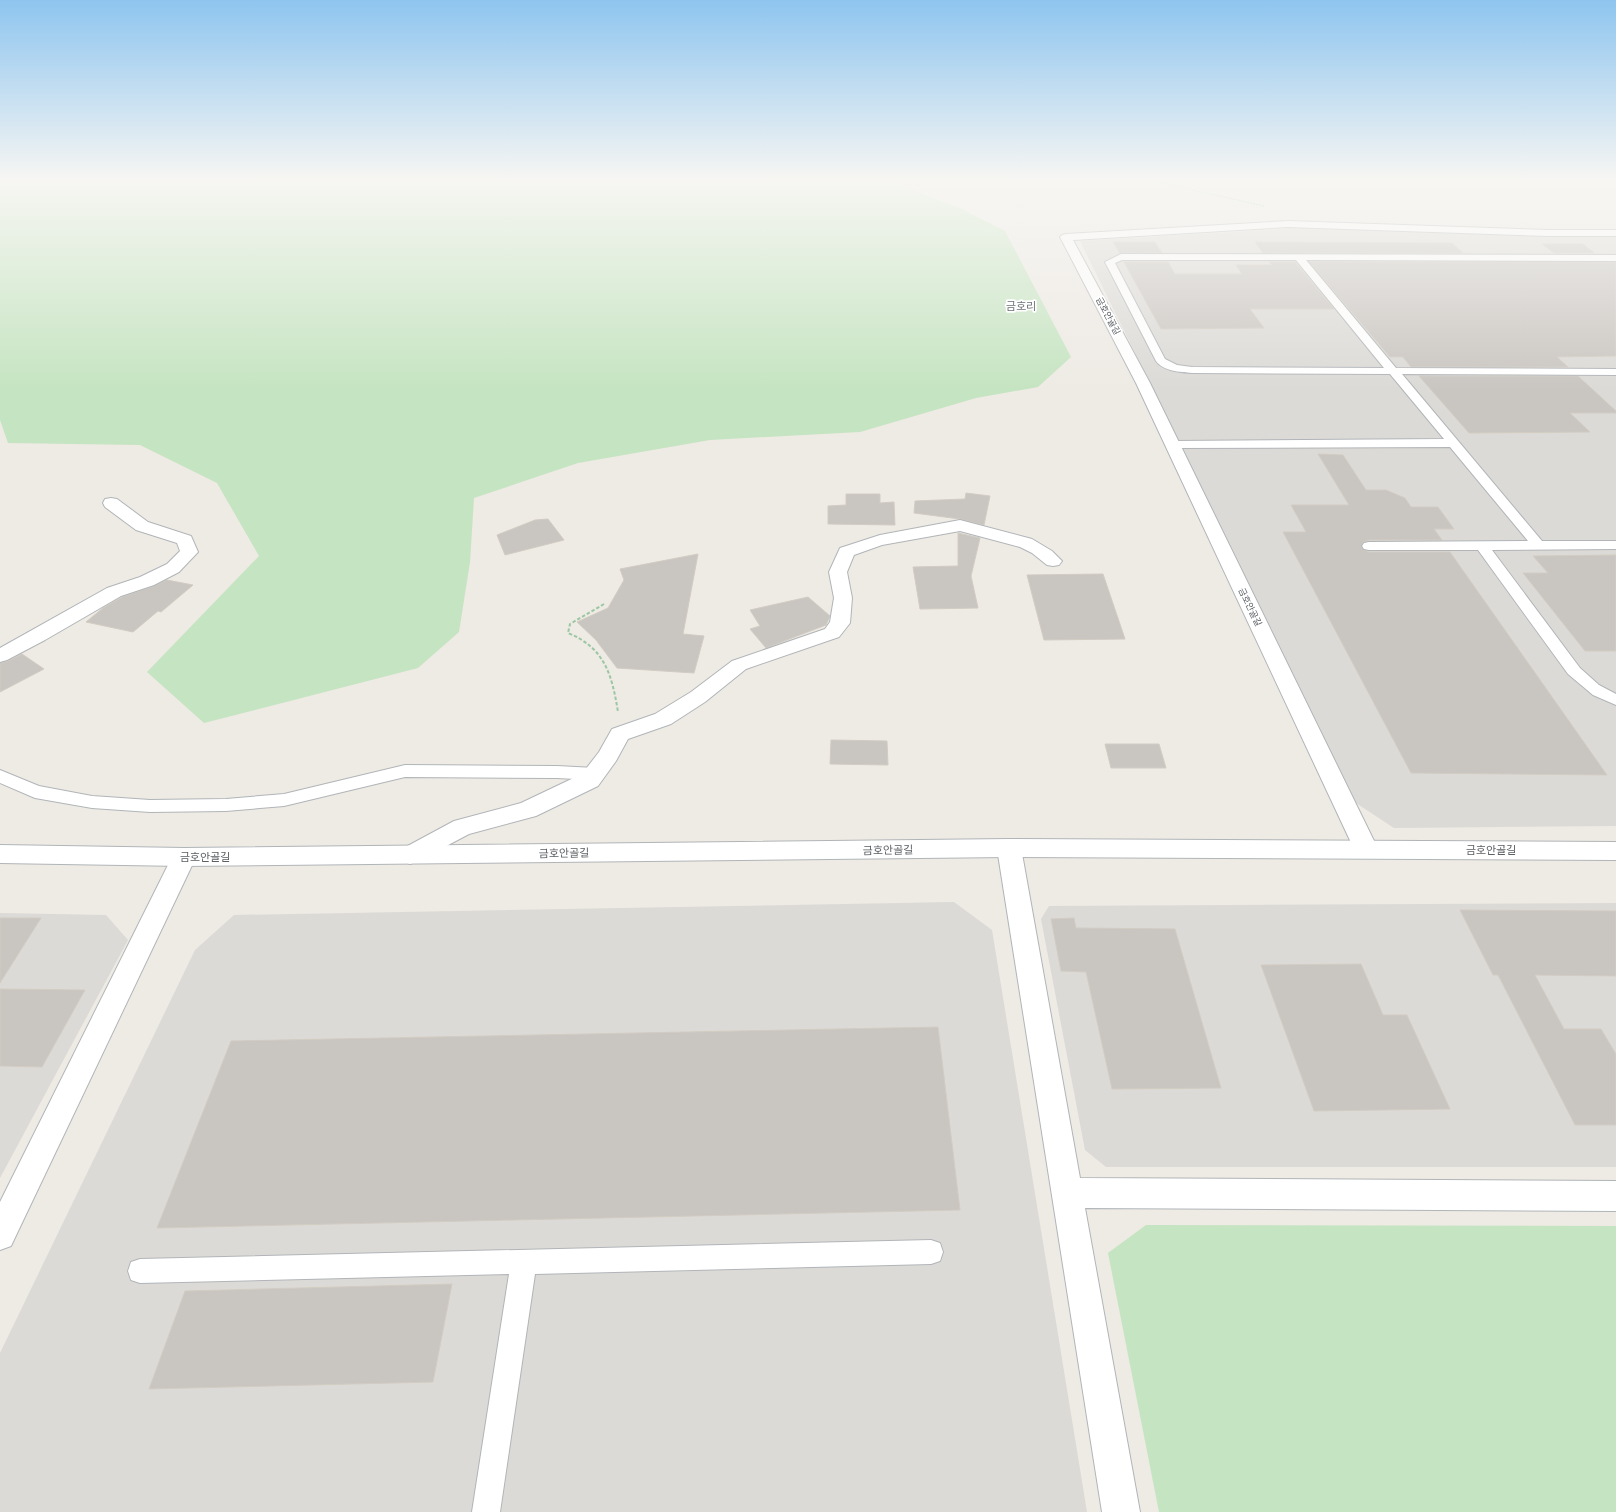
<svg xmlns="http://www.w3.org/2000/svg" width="1616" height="1512" font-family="'Open Sans','Noto Sans KR',sans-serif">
	<rect width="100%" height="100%" fill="#eeeae4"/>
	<!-- industrial -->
	<g fill="#dcdad6">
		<polygon points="1297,228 1558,237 1616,237 1616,826 1394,828 1356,803 1080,241"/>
		<polygon points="954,902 992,930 1087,1512 0,1512 0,1353 195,950 234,915"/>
		<polygon points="1616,903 1616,1167 1106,1167 1085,1150 1041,919 1049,906"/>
		<polygon points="0,913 106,915 128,940 0,1178"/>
	</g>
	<!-- green -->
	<g fill="#c5e4c1">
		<polygon points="0,178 882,178 962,209 1005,231 1071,357 1038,387 976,398 860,432 710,440 578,463 474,498 470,562 459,632 418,668 204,723 147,672 259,556 217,483 140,445 8,443 0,420"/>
		<polygon points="1146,1225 1616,1226 1616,1512 1159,1512 1108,1253"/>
	</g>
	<!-- building -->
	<g fill="#c9c5c1" stroke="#d2ccc2">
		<polygon points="1113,242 1155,242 1162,253 1120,253"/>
		<polygon points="1255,242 1452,243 1463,253 1263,253"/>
		<polygon points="1542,244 1583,244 1594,253 1554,253"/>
		<polygon points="1124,262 1168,262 1175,274 1242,274 1236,265 1272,265 1269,262 1295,262 1334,309 1250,309 1264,328 1161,329"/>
		<polygon points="1309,262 1616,262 1616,356 1557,357 1568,367 1411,367 1403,357 1390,357"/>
		<polygon points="1419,376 1578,376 1616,411 1616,413 1570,413 1590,432 1469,433"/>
		<polygon points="1318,454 1343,455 1366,490 1386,490 1405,498 1411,507 1438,507 1454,529 1434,529 1442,540 1369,540 1363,542 1361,547 1364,550 1369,552 1450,552 1607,775 1411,773 1283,532 1306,532 1291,505 1349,505"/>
		<polygon points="966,493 990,496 984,525 960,519 914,513 915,501 965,499"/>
		<polygon points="846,494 880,494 880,503 894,502 895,525 828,524 828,506 846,505"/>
		<polygon points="548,519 564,540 505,555 497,535 535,520"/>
		<polygon points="958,533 980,538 971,576 978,608 920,609 913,567 958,566"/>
		<polygon points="698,554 683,634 704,636 694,673 617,668 596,640 577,622 608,608 624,580 620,569"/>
		<polygon points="1616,555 1616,651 1585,651 1523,573 1548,573 1533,556"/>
		<polygon points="1103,574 1125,639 1044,640 1027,575"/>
		<polygon points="167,580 193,585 161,612 158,611 133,632 86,622 103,608 122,597 154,586"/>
		<polygon points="808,597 830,616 826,625 766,648 750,629 760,626 750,610"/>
		<polygon points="22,654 44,669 0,692 0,663 8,661"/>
		<polygon points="831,740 887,741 888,765 830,764"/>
		<polygon points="1105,744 1159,744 1166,768 1111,768"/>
		<polygon points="1460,910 1616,911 1616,976 1535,975 1564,1029 1601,1029 1616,1054 1616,1125 1575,1125 1498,975 1493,975"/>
		<polygon points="0,918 41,918 0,983"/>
		<polygon points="1074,918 1076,928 1175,929 1221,1088 1112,1089 1086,972 1061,971 1051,919"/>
		<polygon points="1361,964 1383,1015 1407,1015 1450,1109 1314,1111 1261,965"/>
		<polygon points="0,989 85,990 42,1067 0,1066"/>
		<polygon points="938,1027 960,1210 157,1228 231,1041"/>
		<polygon points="452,1284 433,1382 149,1389 185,1291"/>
	</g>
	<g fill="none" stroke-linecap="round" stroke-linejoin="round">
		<defs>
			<g id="service">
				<path d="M1121,254l495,1v6l-310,-1 90,108 220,1v6l-214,-1 140,167h74v8l-124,1 88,118 19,17 17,9v11l-23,-10 -25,-21 -90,-124h-109l-5,-1 -2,-3 2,-3 5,-1 159,-1 -78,-94 -281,1 -2,-3 2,-3 4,-1 271,-2 -54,-65 -198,-1c-12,-1 -29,-2 -36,-12l-51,-99zM1122,260h174l88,108 -192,-1 -15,-2 -12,-6 -50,-96z"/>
				<polygon points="405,765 557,766 595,768 601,770 604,774 601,778 595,780 557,778 405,777 284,806 226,811 150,812 92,808 35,798 0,783 0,770 39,786 92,796 150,800 226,799 284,794"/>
				<polygon points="931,1240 940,1243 943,1252 940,1261 931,1264 535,1274 500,1512 472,1512 509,1274 140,1283 131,1280 128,1271 131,1262 140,1259"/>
			</g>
			<g id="minor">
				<polygon points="1288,221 1548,230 1616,230 1616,236 1548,236 1288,227 1073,240 1150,383 1378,849 1374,855 1366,858 1358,855 1354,849 1136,383 1060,237 1062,235 1066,234"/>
				<polygon points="111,498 117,499 148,522 191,536 198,552 179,572 154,585 121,596 45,640 7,660 0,662 0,648 107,588 140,577 167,564 180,551 177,543 136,530 105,507 103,503 105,499"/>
				<polygon points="960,520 1032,539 1052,551 1062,561 1059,565 1053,566 1047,565 1032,553 1020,547 960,531 882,545 854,555 847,572 852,598 850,623 839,637 746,669 705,702 671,724 628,739 616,761 598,786 536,816 469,834 418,861 410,864 402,861 398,855 402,849 454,821 521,803 582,774 599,752 612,729 655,714 691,692 732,661 825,629 830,622 834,598 829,572 840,548 880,535"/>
				<polygon points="1009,839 1017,842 1021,848 1080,1178 1616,1181 1616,1211 1085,1208 1140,1512 1102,1512 997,848 1001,842"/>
				<polygon points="184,848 192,851 196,857 11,1246 0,1250 0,1202 172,857 176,851"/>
			</g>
			<polygon id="tertiary" points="1009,839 1616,842 1616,860 1009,857 184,866 0,863 0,845 184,848"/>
		</defs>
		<!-- service casing -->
		<use href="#service" stroke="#b1b5b8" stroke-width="2"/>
		<!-- minor casing -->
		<use href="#minor" stroke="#b1b5b8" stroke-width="2"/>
		<!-- tertiary casing -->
		<use href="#tertiary" stroke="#b1b5b8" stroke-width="2"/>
		<!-- path-far1 -->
		<g stroke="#9cc7a4" stroke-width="1.5" stroke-dasharray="2 1" stroke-linecap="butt">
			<polyline points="1139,178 1264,206"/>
			<polyline points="1169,183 1183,178"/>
		</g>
		<!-- path -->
		<path stroke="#9cc7a4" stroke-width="2" stroke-dasharray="3.5 2" stroke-linecap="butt" d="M604,604l-34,20 -2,9c37,15 44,42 50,79"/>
		<!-- service -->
		<use href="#service" fill="#fff" fill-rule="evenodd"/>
		<!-- minor -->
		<use href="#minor" fill="#fff" fill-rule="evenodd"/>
		<!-- tertiary -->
		<use href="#tertiary" fill="#fff" fill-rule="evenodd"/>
	</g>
	<!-- sky -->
	<linearGradient id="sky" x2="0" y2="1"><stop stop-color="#8ec5ef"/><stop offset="0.46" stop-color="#f7f6f3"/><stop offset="1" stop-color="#f7f6f3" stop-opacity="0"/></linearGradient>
	<rect width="1616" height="390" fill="url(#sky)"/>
	<g text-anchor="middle" stroke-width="3.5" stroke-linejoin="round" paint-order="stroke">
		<!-- far-street labels -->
		<g font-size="9" fill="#5c6064" stroke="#fff">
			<text transform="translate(1108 316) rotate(62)" y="3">금호안골길</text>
			<text transform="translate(1250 607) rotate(64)" y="3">금호안골길</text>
		</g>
		<!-- far-quarter labels -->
		<g font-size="11" fill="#6d7276" stroke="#fff">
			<text x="1021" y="310">금호리</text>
		</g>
		<!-- street labels -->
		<g font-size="11" fill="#5c6064" stroke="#fff">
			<text transform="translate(888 850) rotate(-1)" y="4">금호안골길</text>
			<text x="1491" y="854">금호안골길</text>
			<text transform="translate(564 853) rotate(-1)" y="4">금호안골길</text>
			<text x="205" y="861">금호안골길</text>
		</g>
	</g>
</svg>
